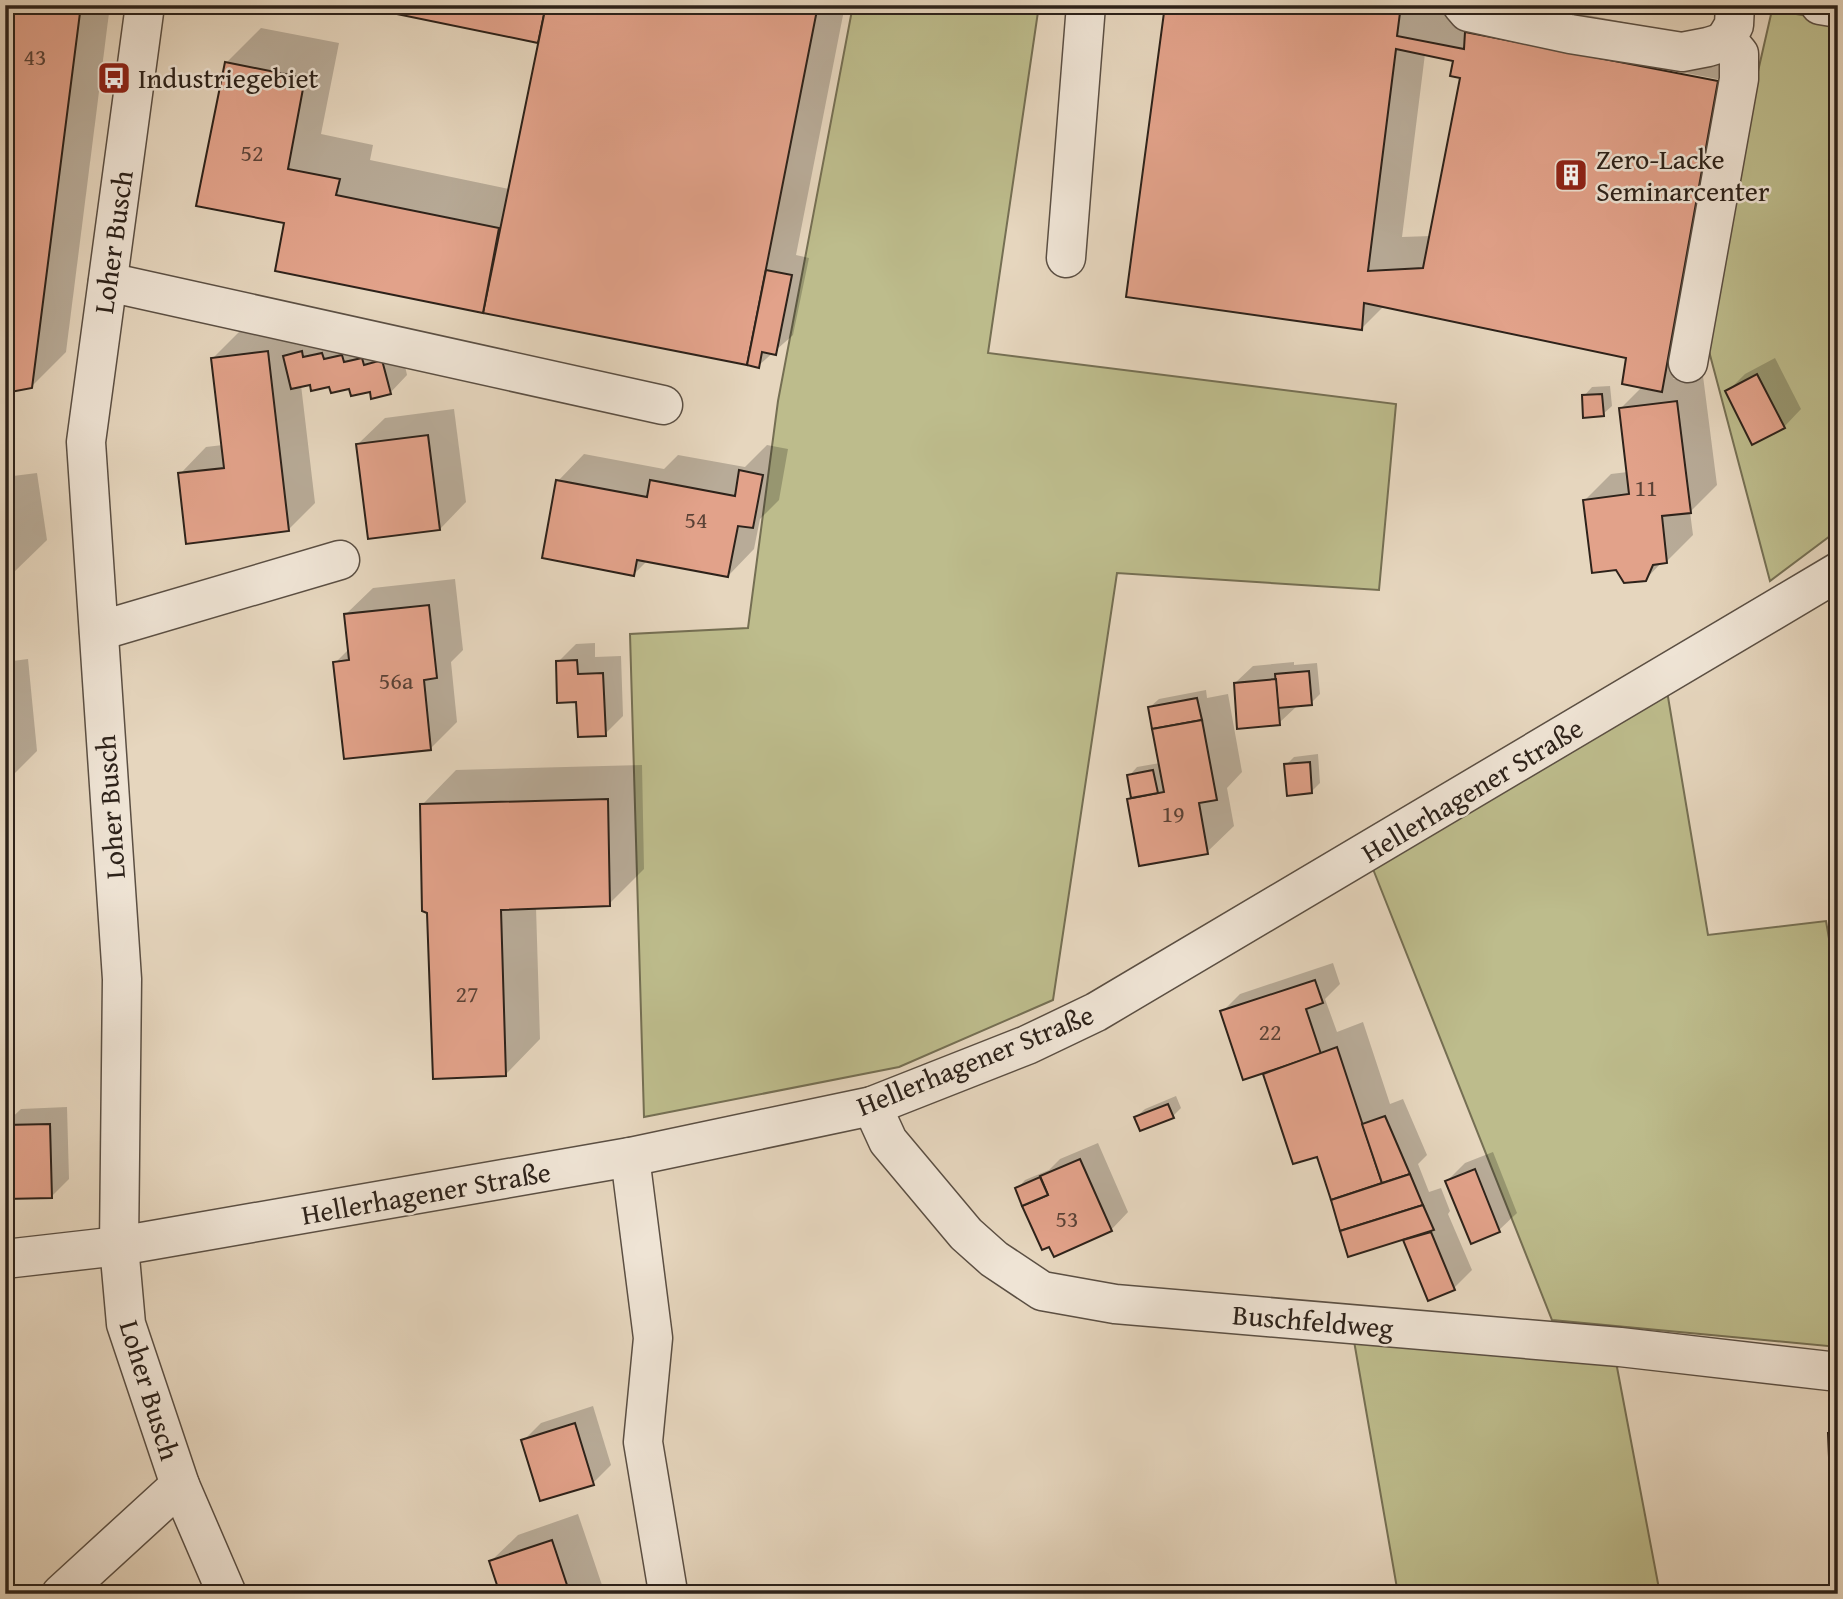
<svg xmlns="http://www.w3.org/2000/svg" width="1843" height="1599" font-family="'Gentium Book Plus',serif">
	<rect width="100%" height="100%" fill="#e6d6be"/>
	<filter id="stains"><feTurbulence type="fractalNoise" baseFrequency=".00286" numOctaves="4"/><feColorMatrix values="0 0 0 0 .2 0 0 0 0 .09 0 0 0 0 .02 0 0 0 .5 -.17"/></filter>
	<radialGradient id="worn" r=".72"><stop offset=".6" stop-color="#630" stop-opacity="0"/><stop offset="1" stop-color="#630" stop-opacity=".3"/></radialGradient>
	<!-- green -->
	<g fill="#bdbc8c" stroke="#756f53" stroke-width="2">
		<polygon points="853,5 1039,5 988,353 1396,404 1379,590 1117,573 1053,1000 899,1067 644,1117 630,634 748,628 778,401"/>
		<polygon points="1772,10 1838,21 1838,530 1770,581 1701,321"/>
		<polygon points="1666,685 1708,935 1826,921 1838,991 1838,1347 1552,1320 1371,864"/>
		<polygon points="1354,1341 1616,1362 1660,1594 1398,1594"/>
	</g>
	<!-- shadow -->
	<g fill="#0003" fill-rule="evenodd">
		<polygon points="5,5 110,5 66,352 31,387 5,391"/>
		<polygon points="362,5 845,5 796,255 809,258 793,335 758,366 277,270 286,222 226,63 261,28 339,43 321,134 373,145 370,160 509,189 540,42"/>
		<path d="M1167,5h369l216,42 -56,308 -23,24 30,-3 14,109 -27,27 3,23 -27,27h-4l-16,17 -29,-11 -32,-68 26,-26 17,-2 -8,-63 23,-23 -15,-30 -244,-50 -22,22zM1485,34l242,47 -1,3 -241,-46zM1425,54l30,6 8,17 -32,159 -29,1z"/>
		<polygon points="294,325 296,345 302,338 400,343 407,375 390,393 330,384 311,383 301,385 315,503 288,530 180,474 206,447 223,445 213,358 239,332"/>
		<polygon points="1775,358 1801,409 1784,427 1728,391 1745,374"/>
		<polygon points="1610,386 1612,406 1603,414 1584,396 1592,387"/>
		<polygon points="454,409 466,502 440,529 358,444 385,418"/>
		<polygon points="767,445 788,449 779,500 760,519 754,549 728,576 647,561 634,574 558,481 584,454 664,469 678,455 745,467"/>
		<polygon points="37,473 47,540 12,574 5,575 5,477"/>
		<polygon points="455,579 463,650 451,662 457,722 431,748 335,663 350,648 346,614 373,588"/>
		<polygon points="595,643 595,657 621,656 623,716 605,734 578,700 558,662 576,644"/>
		<polygon points="28,659 37,751 11,777 5,778 5,662"/>
		<polygon points="1294,662 1294,665 1317,663 1320,694 1311,703 1297,706 1279,723 1235,683 1253,666"/>
		<polygon points="1206,690 1207,698 1228,694 1242,772 1227,788 1234,826 1207,852 1129,800 1133,796 1129,776 1137,767 1160,763 1150,707 1159,699"/>
		<polygon points="1318,754 1320,783 1312,791 1286,765 1294,757"/>
		<polygon points="642,765 644,869 609,904 536,907 540,1039 506,1074 422,805 456,770"/>
		<polygon points="1333,963 1340,984 1325,999 1337,1032 1363,1022 1390,1104 1403,1099 1427,1155 1418,1164 1429,1192 1441,1188 1450,1211 1448,1214 1472,1270 1454,1288 1429,1298 1404,1238 1350,1255 1318,1155 1265,1074 1269,1070 1222,1012 1240,994"/>
		<polygon points="1176,1096 1181,1108 1173,1116 1136,1117 1145,1109"/>
		<polygon points="67,1107 69,1179 52,1196 5,1198 5,1124 21,1109"/>
		<polygon points="1098,1143 1128,1212 1111,1230 1050,1245 1017,1189 1025,1180 1049,1170 1060,1159"/>
		<polygon points="1493,1152 1517,1213 1499,1230 1447,1181 1465,1163"/>
		<polygon points="593,1406 611,1465 593,1483 523,1441 541,1423"/>
		<polygon points="578,1514 605,1594 502,1594 491,1561 518,1535"/>
	</g>
	<!-- building -->
	<g fill="#e2a28a" stroke="#2d221a" stroke-width="2" fill-rule="evenodd">
		<polygon points="8,5 81,5 32,388 5,393 5,28"/>
		<polygon points="353,5 546,5 538,43"/>
		<polygon points="546,5 818,5 747,365 483,313"/>
		<path d="M1165,5h236l-4,31 67,13 1,-17 253,49 -56,311 -40,-8 4,-26 -262,-55 -2,27 -236,-33zM1396,49l57,12 -3,15 10,2 -37,190 -55,3z"/>
		<polygon points="225,62 305,78 288,169 340,179 336,195 499,228 483,313 275,271 284,223 196,206"/>
		<polygon points="766,270 792,275 776,355 762,352 759,368 747,365"/>
		<polygon points="268,351 289,531 186,544 178,473 224,468 211,358"/>
		<polygon points="302,351 303,357 322,353 324,359 342,355 344,362 362,358 364,365 382,360 391,394 371,399 370,392 351,396 349,389 331,393 329,387 311,391 310,385 291,389 283,356"/>
		<polygon points="1757,374 1785,428 1752,445 1725,391"/>
		<polygon points="1602,394 1604,416 1583,418 1582,395"/>
		<polygon points="1677,401 1691,513 1662,516 1667,563 1653,565 1646,581 1624,583 1616,570 1592,573 1583,500 1629,494 1619,408"/>
		<polygon points="428,435 440,530 368,539 356,444"/>
		<polygon points="739,470 763,475 753,528 738,526 728,577 637,560 634,576 542,558 556,480 647,497 650,480 735,496"/>
		<polygon points="5,523 13,576 5,577"/>
		<polygon points="429,605 437,678 424,680 431,750 344,759 333,662 349,660 344,614"/>
		<polygon points="577,660 578,674 603,673 606,736 578,737 576,702 557,703 556,661"/>
		<polygon points="1309,671 1312,705 1278,708 1275,674"/>
		<polygon points="1276,679 1280,725 1237,729 1234,683"/>
		<polygon points="1197,698 1202,720 1152,729 1148,707"/>
		<polygon points="5,719 12,779 5,779"/>
		<polygon points="1202,720 1217,800 1199,803 1208,854 1139,866 1127,799 1164,792 1152,729"/>
		<polygon points="1310,762 1312,793 1287,796 1284,764"/>
		<polygon points="1153,770 1158,793 1131,798 1127,775"/>
		<polygon points="608,799 610,906 501,910 506,1076 433,1079 427,913 422,911 420,804"/>
		<polygon points="1315,980 1323,1003 1306,1009 1321,1054 1243,1080 1220,1011"/>
		<polygon points="1337,1047 1382,1183 1331,1200 1317,1157 1293,1164 1263,1074"/>
		<polygon points="1168,1104 1174,1118 1140,1131 1134,1117"/>
		<polygon points="1385,1116 1410,1174 1382,1183 1362,1124"/>
		<polygon points="50,1124 52,1198 5,1199 5,1125"/>
		<polygon points="1080,1159 1112,1231 1054,1257 1049,1247 1042,1250 1022,1206 1048,1195 1040,1176"/>
		<polygon points="1475,1169 1500,1232 1471,1244 1445,1181"/>
		<polygon points="1410,1174 1423,1205 1340,1231 1331,1200"/>
		<polygon points="1040,1177 1048,1195 1022,1206 1015,1188"/>
		<polygon points="1423,1205 1434,1230 1348,1257 1340,1231"/>
		<polygon points="1431,1232 1455,1290 1428,1301 1403,1240"/>
		<polygon points="575,1423 594,1485 540,1501 521,1440"/>
		<polygon points="1828,1433 1838,1433 1838,1456 1829,1457"/>
		<polygon points="552,1540 570,1594 500,1594 489,1561"/>
	</g>
	<g fill="none" stroke-linecap="round" stroke-linejoin="round">
		<defs>
			<g id="minor">
				<polyline points="145,5 86,442 122,979 119,1246 126,1324 180,1485 227,1594"/>
				<polyline points="1462,5 1468,12 1570,34 1682,52 1708,47 1724,42 1734,25 1735,5"/>
				<polyline points="1820,5 1838,8"/>
				<polyline points="1066,258 1086,5"/>
				<polyline points="108,282 663,405"/>
				<polyline points="1688,363 1739,79 1739,54 1726,38"/>
				<polyline points="99,631 340,560"/>
				<polyline points="872,1106 888,1141 966,1234 994,1259 1042,1291 1115,1304 1620,1347 1838,1372"/>
				<polyline points="630,1157 653,1338 643,1442 668,1592"/>
				<polyline points="5,1259 119,1246 630,1157 872,1106 1027,1045 1096,1012 1838,572"/>
				<polyline points="61,1594 180,1485"/>
			</g>
		</defs>
		<!-- minor casing -->
		<use href="#minor" stroke="#5b4f43" stroke-width="41"/>
		<!-- minor -->
		<use href="#minor" stroke="#efe4d5" stroke-width="38"/>
	</g>
	<!-- icons -->
	<defs>
		<symbol id="bus-square" viewBox="-11 -11 22 22"><rect x="-9" y="-9" width="18" height="18" rx="4" fill="#8f2418" stroke="#efe4d5"/><path d="M-5-6H5V4H4V6H2V4H-2V6H-4V4H-5ZM-3.5-4V0h7V-4ZM-3.5 1.2v1.5H-2V1.2ZM2 1.2v1.5H3.5V1.2Z" fill="#fff"/></symbol>
		<symbol id="building-square" viewBox="-11 -11 22 22"><rect x="-9" y="-9" width="18" height="18" rx="4" fill="#8f2418" stroke="#efe4d5"/><path d="M-4-6H4V6H1V3H-1V6H-4ZM-2.5-4.3h1.7v1.8h-1.7ZM.8-4.3h1.7v1.8H.8ZM-2.5-1h1.7V.8h-1.7ZM.8-1h1.7V.8H.8Z" fill="#fff"/></symbol>
	</defs>
	<g fill-rule="evenodd">
		<use href="#bus-square" x="95" y="59" width="38" height="38"/>
		<use href="#building-square" x="1552" y="156" width="38" height="38"/>
	</g>
	<g text-anchor="middle" stroke-width="5" stroke-linejoin="round" paint-order="stroke">
		<!-- number labels -->
		<g font-size="24" fill="#5a4236">
			<text x="35" y="65">43</text>
			<text x="252" y="161">52</text>
			<text x="1646" y="496">11</text>
			<text x="696" y="528">54</text>
			<text x="396" y="689">56a</text>
			<text x="1173" y="822">19</text>
			<text x="467" y="1002">27</text>
			<text x="1270" y="1040">22</text>
			<text x="1067" y="1227">53</text>
		</g>
		<!-- poi labels -->
		<g font-size="28" fill="#2d221a" stroke="#efe4d5" text-anchor="start">
			<text x="138" y="88">Industriegebiet</text>
			<text x="1596" y="169">Zero-Lacke<tspan x="1596" dy="32">Seminarcenter</tspan></text>
		</g>
		<!-- street labels -->
		<g font-size="28" fill="#2d221a" stroke="#efe4d5">
			<text transform="translate(113 242) rotate(-82)" y="10">Loher Busch</text>
			<text transform="translate(1472 790) rotate(-31)" y="10">Hellerhagener Straße</text>
			<text transform="translate(110 807) rotate(-94)" y="10">Loher Busch</text>
			<text transform="translate(975 1060) rotate(-22)" y="10">Hellerhagener Straße</text>
			<text transform="translate(426 1193) rotate(-10)" y="10">Hellerhagener Straße</text>
			<text transform="translate(1313 1321) rotate(5)" y="10">Buschfeldweg</text>
			<text transform="translate(150 1390) rotate(73)" y="10">Loher Busch</text>
		</g>
	</g>
	<!-- margin -->
	<rect width="1843" height="1599" fill="none" stroke="#e6d6be" stroke-width="28"/>
	<rect x="7" y="7" width="1829" height="1585" fill="none" stroke="#2d221a" stroke-width="3.5"/>
	<rect x="14" y="14" width="1815" height="1571" fill="none" stroke="#2d221a" stroke-width="2"/>
	<rect width="100%" height="100%" filter="url(#stains)"/>
	<rect width="100%" height="100%" fill="url(#worn)"/>
</svg>
